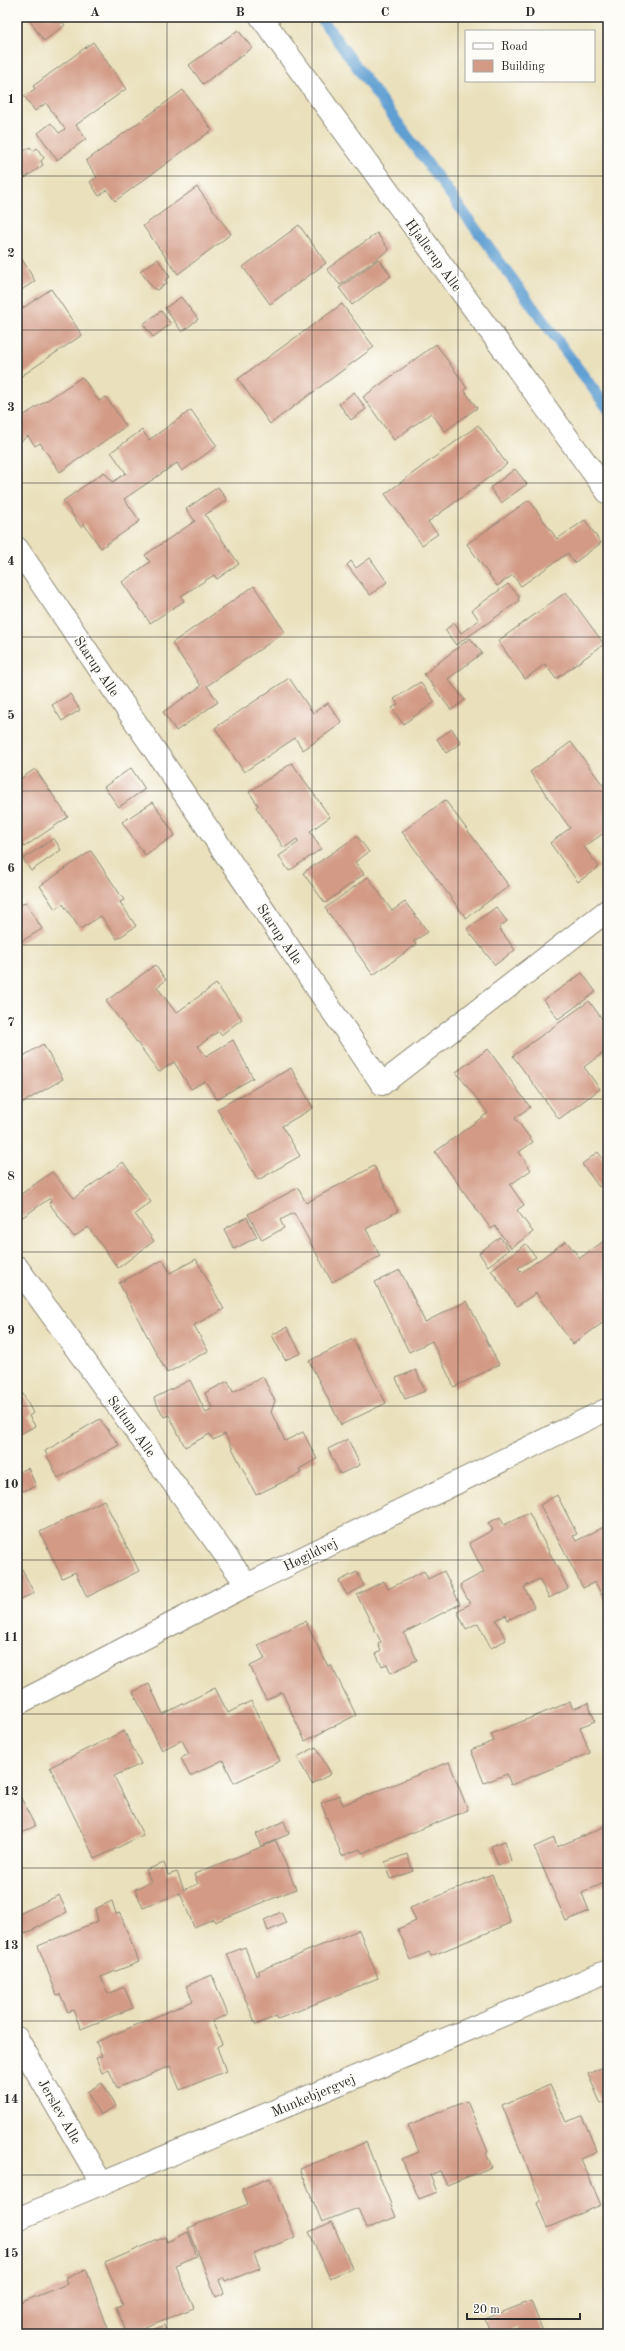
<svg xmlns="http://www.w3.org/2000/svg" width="625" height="2351" font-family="'Old Standard TT',serif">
	<rect width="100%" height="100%" fill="#fdfcf7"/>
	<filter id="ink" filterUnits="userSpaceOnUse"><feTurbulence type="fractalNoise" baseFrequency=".025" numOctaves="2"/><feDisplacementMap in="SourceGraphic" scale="8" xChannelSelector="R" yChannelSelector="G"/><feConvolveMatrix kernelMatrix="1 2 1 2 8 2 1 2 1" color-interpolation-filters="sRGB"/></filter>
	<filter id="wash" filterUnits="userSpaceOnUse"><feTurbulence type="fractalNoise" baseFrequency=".012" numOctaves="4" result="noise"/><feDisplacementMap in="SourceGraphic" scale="16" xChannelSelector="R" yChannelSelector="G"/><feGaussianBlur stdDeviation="0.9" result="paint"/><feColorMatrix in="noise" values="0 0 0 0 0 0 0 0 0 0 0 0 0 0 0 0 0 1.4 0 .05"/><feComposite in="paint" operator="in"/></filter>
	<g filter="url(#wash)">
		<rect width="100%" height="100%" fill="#eae0bc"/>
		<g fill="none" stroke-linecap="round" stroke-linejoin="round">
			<!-- stream -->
			<polyline stroke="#5e9fd2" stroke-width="11" points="320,17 608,409"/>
		</g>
		<g id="blocks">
			<!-- building -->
			<g fill="#d39b86">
				<polygon points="27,17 67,17 62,21 65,25 44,41"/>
				<polygon points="238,30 252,48 203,84 189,65"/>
				<polygon points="93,42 126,89 76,125 86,139 57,160 38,133 51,123 59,133 65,129 46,103 35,111 24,96 35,89 33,86"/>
				<polygon points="183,90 212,130 115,201 107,190 99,196 90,182 97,177 86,161"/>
				<polygon points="30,147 33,151 37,148 44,158 41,161 43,165 25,178 17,166 17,156"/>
				<polygon points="197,187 231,234 178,274 143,226"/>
				<polygon points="17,211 22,218 17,221"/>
				<polygon points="299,225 326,263 270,304 243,267"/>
				<polygon points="377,233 389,250 340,285 327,269"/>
				<polygon points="17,251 35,281 17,293"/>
				<polygon points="158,259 170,277 165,280 167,283 157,290 153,288 140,271"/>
				<polygon points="379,259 391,276 352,305 339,288"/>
				<polygon points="51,289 82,335 17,379 17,312"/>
				<polygon points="181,297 198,319 182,332 165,308"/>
				<polygon points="342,304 374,347 270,424 238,379"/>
				<polygon points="161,311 171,324 153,337 143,324"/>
				<polygon points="436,344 467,388 464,390 477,408 445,431 431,413 394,440 363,397"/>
				<polygon points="82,377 99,401 106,397 126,426 60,472 40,443 35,446 28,436 17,444 17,414 20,418"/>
				<polygon points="354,392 366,409 351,420 339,404"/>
				<polygon points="191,410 217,446 182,471 177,463 124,499 140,521 101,548 84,524 81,527 63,501 104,472 113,482 126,473 111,452 142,430 149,440"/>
				<polygon points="478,425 507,464 428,522 438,534 422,545 385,494"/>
				<polygon points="515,469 527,484 501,503 490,488"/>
				<polygon points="218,487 227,500 205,515 239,564 217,579 214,575 181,596 184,601 150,623 122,582 150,562 145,555 195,521 186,509"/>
				<polygon points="529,500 557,539 585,520 601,543 574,563 568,553 521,586 513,575 497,586 467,544"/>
				<polygon points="370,558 387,582 370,595 347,565 351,561 356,568"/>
				<polygon points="508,584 520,597 518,598 519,601 456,645 445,630 454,623 461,633 479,620 472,610"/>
				<polygon points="254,586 285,632 207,686 218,702 176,731 163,712 201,686 172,643"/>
				<polygon points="566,592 604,644 556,679 545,664 525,679 498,641"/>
				<polygon points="470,638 482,653 448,679 465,700 451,710 424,674"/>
				<polygon points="289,678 313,713 328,703 342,723 303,750 295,738 244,772 215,728"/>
				<polygon points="420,682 435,702 403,724 392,708 398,704 394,699"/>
				<polygon points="70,694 80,710 62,721 52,705"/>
				<polygon points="452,729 461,743 446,753 437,739"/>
				<polygon points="571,742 608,792 608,830 584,847 599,867 578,882 550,843 570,828 530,772"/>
				<polygon points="292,763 330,817 310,831 321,849 289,871 279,856 299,842 297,839 284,848 256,807 258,805 249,792"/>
				<polygon points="131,768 145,789 119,807 104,787"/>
				<polygon points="35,769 68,817 24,847 17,836 17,781"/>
				<polygon points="445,800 509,886 466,918 402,832"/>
				<polygon points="153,802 175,835 145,855 122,822"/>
				<polygon points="357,836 369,852 355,862 364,874 325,903 303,873"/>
				<polygon points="54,838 61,850 31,871 23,859"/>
				<polygon points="91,851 124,900 120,902 136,926 117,939 101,916 80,929 63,904 55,909 40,886"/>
				<polygon points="368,877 392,911 405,902 428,932 414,941 416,945 373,975 325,908"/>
				<polygon points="26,902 42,929 17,944 17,907"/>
				<polygon points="496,907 507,921 499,928 515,950 495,965 467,929"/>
				<polygon points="155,965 166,980 157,987 176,1013 216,984 242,1019 221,1035 219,1031 198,1046 206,1056 233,1040 253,1078 217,1099 205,1081 191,1089 174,1062 159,1072 106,1001"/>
				<polygon points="582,973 596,992 558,1019 544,1000"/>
				<polygon points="589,1001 608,1027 608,1049 584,1067 600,1089 559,1119 513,1056"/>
				<polygon points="43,1044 63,1079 17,1106 17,1060"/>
				<polygon points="488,1049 530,1107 515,1118 533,1142 519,1152 531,1170 510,1185 524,1205 517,1210 533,1232 511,1248 495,1226 491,1229 435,1152 488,1113 456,1072"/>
				<polygon points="291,1068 313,1108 282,1126 300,1156 258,1180 217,1109"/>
				<polygon points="598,1152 608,1166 608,1181 599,1187 582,1164"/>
				<polygon points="123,1162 151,1202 135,1214 154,1241 118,1268 88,1227 74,1237 49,1203 51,1201 50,1198 23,1217 17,1209 17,1197 52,1172 74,1198"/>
				<polygon points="374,1166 398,1211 366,1229 380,1256 332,1282 294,1213 280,1220 284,1228 262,1240 248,1214 298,1188 306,1203"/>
				<polygon points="247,1217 257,1237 234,1249 224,1229"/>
				<polygon points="500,1237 509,1250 488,1266 479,1253"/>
				<polygon points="608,1238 608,1319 573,1344 536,1293 517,1306 491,1270 526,1244 536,1257 518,1268 522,1272 566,1241 580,1258"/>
				<polygon points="196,1259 224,1309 194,1325 208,1351 167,1373 119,1283 163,1260 170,1273"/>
				<polygon points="400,1270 425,1322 467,1301 499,1365 454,1387 432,1341 409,1352 375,1282"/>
				<polygon points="287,1327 301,1353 285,1360 272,1335"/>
				<polygon points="353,1339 386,1403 341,1425 309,1361"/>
				<polygon points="416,1370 425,1391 405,1399 396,1378"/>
				<polygon points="263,1377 275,1401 271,1412 285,1441 303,1432 317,1459 299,1469 301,1473 256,1495 225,1434 213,1440 210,1434 185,1447 169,1415 164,1417 154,1398 190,1380 206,1413 213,1409 205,1393 228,1381 233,1392"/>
				<polygon points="17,1383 33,1413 29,1416 35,1426 17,1436"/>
				<polygon points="100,1419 119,1445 58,1478 45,1451"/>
				<polygon points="348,1439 360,1465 340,1474 328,1449"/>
				<polygon points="28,1468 36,1486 23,1491 17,1480 17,1473"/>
				<polygon points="557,1495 577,1534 573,1536 576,1541 608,1525 608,1607 595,1582 583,1588 540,1505"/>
				<polygon points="104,1500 139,1571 87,1597 75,1572 62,1578 40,1532"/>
				<polygon points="529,1513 568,1588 549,1598 539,1579 524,1587 534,1607 508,1620 506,1615 496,1620 506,1640 491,1648 478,1623 466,1629 457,1611 470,1604 460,1585 484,1572 469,1543 493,1530 488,1523 500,1517 504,1525"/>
				<polygon points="17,1559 34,1593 17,1601"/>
				<polygon points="424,1571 428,1579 444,1571 460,1604 404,1633 417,1660 391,1673 387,1664 382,1666 376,1654 381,1651 378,1644 381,1642 357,1595 384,1581 388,1589"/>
				<polygon points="357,1572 364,1586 347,1595 339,1581"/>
				<polygon points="305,1621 328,1666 331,1665 356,1715 305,1741 282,1692 266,1700 250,1666 265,1659 258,1645"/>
				<polygon points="149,1684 163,1714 215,1688 228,1713 251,1701 280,1761 234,1783 223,1760 190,1776 181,1758 189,1754 182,1740 162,1750 133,1692"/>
				<polygon points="570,1702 573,1709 588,1703 595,1721 580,1727 590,1753 511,1785 507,1774 484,1783 471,1750 494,1741 491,1734"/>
				<polygon points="124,1731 141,1764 114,1776 143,1835 95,1859 50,1767"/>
				<polygon points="316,1747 331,1774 312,1784 297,1757"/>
				<polygon points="449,1762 468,1810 362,1853 360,1849 342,1856 321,1803 339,1795 343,1805"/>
				<polygon points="17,1790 35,1826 17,1835"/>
				<polygon points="284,1821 289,1834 262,1846 256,1834"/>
				<polygon points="608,1825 608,1881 582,1893 589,1911 566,1921 534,1847 554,1838 557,1847"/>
				<polygon points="276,1841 296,1889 215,1922 213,1919 194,1927 180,1893 143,1908 135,1889 151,1882 146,1870 164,1863 168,1875 177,1872 184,1890 198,1884 194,1874"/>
				<polygon points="505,1841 511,1861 498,1865 491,1846"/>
				<polygon points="407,1854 413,1871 391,1879 385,1862"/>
				<polygon points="492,1874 511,1923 431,1956 429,1952 411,1960 398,1929 416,1921 410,1908"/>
				<polygon points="59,1895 67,1912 25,1934 17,1915"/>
				<polygon points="112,1901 116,1914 120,1913 139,1962 101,1977 108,1994 124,1987 133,2008 81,2029 73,2010 68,2012 60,1994 57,1995 38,1946 98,1921 95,1909"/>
				<polygon points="281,1912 286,1923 268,1931 264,1920"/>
				<polygon points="359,1930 378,1978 278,2019 276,2016 256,2025 227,1954 245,1947 256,1976 260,1974 258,1971"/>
				<polygon points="212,1975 228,2015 212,2021 222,2044 217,2047 226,2071 180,2090 170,2066 117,2088 109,2070 102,2073 96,2058 102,2056 96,2042 193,2001 186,1986"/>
				<polygon points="608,2065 608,2101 601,2104 588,2074"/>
				<polygon points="102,2083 116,2106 100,2115 87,2092"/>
				<polygon points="550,2085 566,2122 582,2116 597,2152 581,2159 601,2205 547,2228 537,2203 541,2201 502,2105"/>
				<polygon points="467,2101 488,2152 486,2153 492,2167 447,2185 440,2171 430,2175 437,2192 419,2199 402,2159 419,2152 408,2125"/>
				<polygon points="366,2142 396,2217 366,2229 358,2208 322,2222 300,2169"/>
				<polygon points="270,2178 295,2237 254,2254 260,2268 225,2282 223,2278 219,2280 224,2293 216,2297 188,2228 248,2204 242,2189"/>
				<polygon points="332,2222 352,2268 330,2278 309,2232"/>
				<polygon points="188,2232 197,2256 175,2265 194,2308 127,2334 116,2307 123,2304 105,2263 165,2237 167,2242"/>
				<polygon points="86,2269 110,2334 86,2334 85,2332 80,2334 17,2334 17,2304 67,2284 65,2279"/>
				<polygon points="531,2301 544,2334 521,2334 518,2327 502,2334 491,2334 485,2319"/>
				<polygon points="165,2325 168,2334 143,2334"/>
				<polygon points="608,2329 608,2334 596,2334"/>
			</g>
		</g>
	</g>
	<g filter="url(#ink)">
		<use href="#blocks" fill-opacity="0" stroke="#8a8674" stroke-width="1"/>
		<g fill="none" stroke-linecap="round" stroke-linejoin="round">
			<defs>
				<g id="minor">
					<polyline points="261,17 608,493"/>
					<polyline points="17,548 382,1084 608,910"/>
					<polyline points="17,1267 247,1585"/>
					<polyline points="17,1704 247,1585 606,1410"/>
					<polyline points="17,2038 102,2184"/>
					<polyline points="17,2219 608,1971"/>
				</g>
			</defs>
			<!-- minor casing -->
			<use href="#minor" stroke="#8a8674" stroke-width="24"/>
			<!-- minor -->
			<use href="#minor" stroke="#fff" stroke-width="22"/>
		</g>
	</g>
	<!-- grid -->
	<path fill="none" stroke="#2b2b2b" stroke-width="1" stroke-opacity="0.55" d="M167,17v2317M312,17v2317M458,17v2317M17,176h591M17,330h591M17,483h591M17,637h591M17,791h591M17,945h591M17,1099h591M17,1252h591M17,1406h591M17,1560h591M17,1714h591M17,1868h591M17,2021h591M17,2175h591"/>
	<g text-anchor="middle" stroke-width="3.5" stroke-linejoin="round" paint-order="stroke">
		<!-- street labels -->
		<g font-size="14" fill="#2b2b2b" stroke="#fdfcf7">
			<text transform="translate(434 255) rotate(54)" y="5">Hjallerup Alle</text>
			<text transform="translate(97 666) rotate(56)" y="5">Starup Alle</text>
			<text transform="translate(280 934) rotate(56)" y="5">Starup Alle</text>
			<text transform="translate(132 1426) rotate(54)" y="5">Saltum Alle</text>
			<text transform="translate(310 1554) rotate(-26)" y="5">Høgildvej</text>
			<text transform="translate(313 2095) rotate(-23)" y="5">Munkebjergvej</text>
			<text transform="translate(60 2111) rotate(60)" y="5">Jerslev Alle</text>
		</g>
	</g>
	<!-- margin -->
	<rect width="625" height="2351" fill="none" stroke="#fdfcf7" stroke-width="44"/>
	<!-- legend -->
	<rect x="465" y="30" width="130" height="52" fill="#fdfcf7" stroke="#a9a8a5"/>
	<rect x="473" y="43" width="20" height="6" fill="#ffffff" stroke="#a9a8a5"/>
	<text x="501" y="50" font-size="12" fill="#2b2b2b">Road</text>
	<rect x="473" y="60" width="20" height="12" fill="#d39b86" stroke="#a9a8a5"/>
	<text x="501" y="70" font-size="12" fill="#2b2b2b">Building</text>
	<!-- scale -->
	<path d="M467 2313v6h113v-6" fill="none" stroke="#2b2b2b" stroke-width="2"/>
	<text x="473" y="2313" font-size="12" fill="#2b2b2b" stroke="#fdfcf7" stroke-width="3" paint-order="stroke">20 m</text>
	<rect x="22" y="22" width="581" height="2307" fill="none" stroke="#2b2b2b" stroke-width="1.5"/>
	<g font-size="13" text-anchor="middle" font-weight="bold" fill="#2b2b2b">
		<text x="95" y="16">A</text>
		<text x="240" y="16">B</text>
		<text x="385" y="16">C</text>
		<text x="530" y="16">D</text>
		<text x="11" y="103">1</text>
		<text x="11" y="257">2</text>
		<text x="11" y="411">3</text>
		<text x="11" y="565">4</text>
		<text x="11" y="719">5</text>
		<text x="11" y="872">6</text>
		<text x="11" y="1026">7</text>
		<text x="11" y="1180">8</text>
		<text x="11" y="1334">9</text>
		<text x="11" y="1488">10</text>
		<text x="11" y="1641">11</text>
		<text x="11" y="1795">12</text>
		<text x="11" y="1949">13</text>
		<text x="11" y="2103">14</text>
		<text x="11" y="2257">15</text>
	</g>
</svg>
